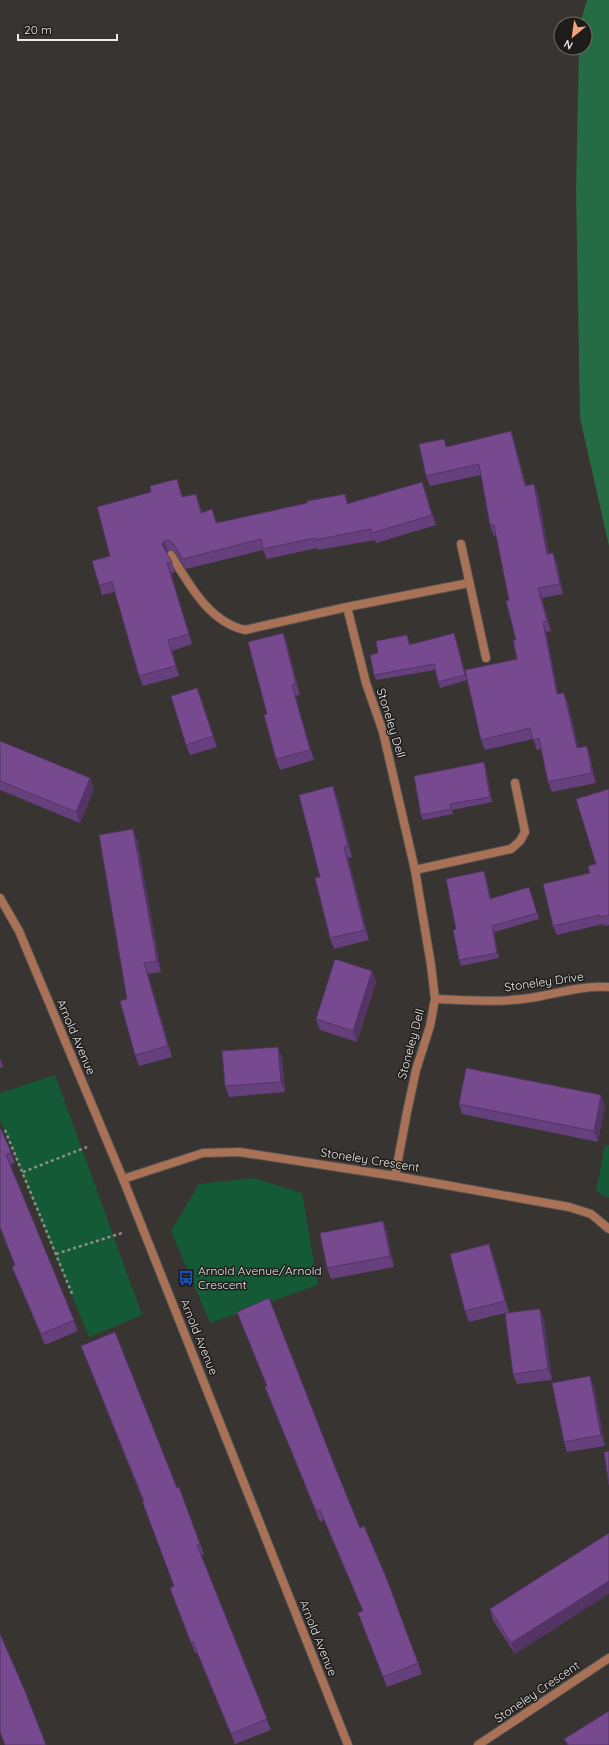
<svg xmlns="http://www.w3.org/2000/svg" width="609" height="1745" font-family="Quicksand,sans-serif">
	<rect width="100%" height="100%" fill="#383431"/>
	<!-- green -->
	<g fill="#155a36">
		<polygon points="55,1075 142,1315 89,1337 0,1120 0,1093"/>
		<polygon points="605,1145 609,1145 609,1198 596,1191"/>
		<polygon points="253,1178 302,1193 318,1285 210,1323 171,1231 199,1184"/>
	</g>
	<!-- forest -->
	<polygon fill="#256b44" points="587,0 609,0 609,546 580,418 576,189 579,48 585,48 585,24 580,24"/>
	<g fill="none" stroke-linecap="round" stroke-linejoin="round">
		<defs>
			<g id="street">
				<polyline points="461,544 486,658"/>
				<path d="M171,555c18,29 38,67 74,75l102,-23 122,-24"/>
				<polyline points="347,607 366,683 383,732 415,870 431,965 435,999 430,1026 416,1070 407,1112 395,1176"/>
				<polyline points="415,870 511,849 520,841 525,832 515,783"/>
				<polyline points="0,898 19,931 123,1179 348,1745"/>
				<path d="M435,999c31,1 64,4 95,-1 26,-4 52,-13 79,-11"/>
				<polyline points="123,1179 203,1153 239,1152 395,1176 569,1207 591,1214 609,1229"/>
				<polyline points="478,1745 609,1658"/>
			</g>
		</defs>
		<!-- street casing -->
		<use href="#street" stroke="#55514e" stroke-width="10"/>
		<!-- path -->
		<g stroke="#918d8b" stroke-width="2.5" stroke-dasharray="3 3" stroke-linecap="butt">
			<polyline points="5,1130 73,1296"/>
			<polyline points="23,1172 87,1147"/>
			<polyline points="56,1254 122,1233"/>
		</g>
		<!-- street -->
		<use href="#street" stroke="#a97257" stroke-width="8"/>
	</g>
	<!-- wall -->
	<g fill="#66407c">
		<polygon points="514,441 526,485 538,494 549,554 557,563 563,594 542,598 551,631 546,632 558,694 568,703 578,747 590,756 596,783 552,792 548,782 541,749 537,750 533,739 485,750 481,740 517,659 516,640 509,600 496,535 494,536 490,525 481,475 430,486 426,476 447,447"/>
		<polygon points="422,482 436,525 376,543 375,540 318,550 317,548 267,559 263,550 186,569 175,552 171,550 168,551 166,553 172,562 175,572 171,573 192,644 172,651 179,676 143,686 139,676 115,592 102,595 99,585 110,556 180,489 183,497 196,494 202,512 216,519 217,523 349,503"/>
		<polygon points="283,633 287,644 300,695 295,696 314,760 280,770 276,759 267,714"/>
		<polygon points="407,635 410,644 456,639 467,680 440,688 435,670 376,680 374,675 378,653"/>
		<polygon points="201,698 217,747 190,755 186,745"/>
		<polygon points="0,741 94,789 80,823 0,790"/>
		<polygon points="484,762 486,768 492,802 452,810 453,814 423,820 421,815"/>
		<polygon points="609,789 609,925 604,926 603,924 557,935 553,926 596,864"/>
		<polygon points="337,797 352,857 348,858 369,940 334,949 330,938 320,877"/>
		<polygon points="137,839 161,972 148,974 172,1057 139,1066 135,1055 127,999"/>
		<polygon points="486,877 491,899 529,887 539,919 494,932 499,958 461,966 459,960 456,929"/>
		<polygon points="372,971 376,982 357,1042 320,1030 316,1019"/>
		<polygon points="282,1057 285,1092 229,1097 225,1086"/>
		<polygon points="0,1058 3,1067 0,1068"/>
		<polygon points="601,1095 605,1106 598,1142 462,1114 459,1104"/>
		<polygon points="0,1127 15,1163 10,1165 78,1331 45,1345 16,1277 12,1267 15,1266 0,1228"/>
		<polygon points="383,1221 387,1232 394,1267 331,1279 327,1268"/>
		<polygon points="493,1255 509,1312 469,1322 465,1311"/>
		<polygon points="237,1312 335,1467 360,1528 386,1577 422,1674 387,1687 358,1613 363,1611 324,1520 320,1522 269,1397 265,1387 267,1386"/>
		<polygon points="544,1320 552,1380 517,1384 513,1374"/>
		<polygon points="81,1346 177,1488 179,1487 204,1554 201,1555 271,1730 235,1744 197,1653 195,1653 174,1599 174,1586 143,1501"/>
		<polygon points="594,1387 605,1446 567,1452 564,1442"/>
		<polygon points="609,1533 515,1654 493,1620 490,1609"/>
	</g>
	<!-- shaded-wall -->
	<g fill="#533465">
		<polygon points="511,431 514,441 528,496 525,486"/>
		<polygon points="422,482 426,492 436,525 432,515"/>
		<polygon points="534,484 538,494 551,564 547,554"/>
		<polygon points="345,494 349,504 347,504"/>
		<polygon points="212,509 216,519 220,533 216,523"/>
		<polygon points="164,541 168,551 166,556 162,545"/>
		<polygon points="553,553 557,563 563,594 560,584"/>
		<polygon points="167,563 171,573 192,644 189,634"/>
		<polygon points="538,588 542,598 551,631 547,621"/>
		<polygon points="543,622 546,632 560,704 557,694"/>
		<polygon points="283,633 287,644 300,695 296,684"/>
		<polygon points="454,633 456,639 467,680 465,675"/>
		<polygon points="168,640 172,651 179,676 176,666"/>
		<polygon points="292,685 295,696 314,760 310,750"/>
		<polygon points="197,688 201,698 217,747 213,736"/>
		<polygon points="564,693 568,703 581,758 577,748"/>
		<polygon points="587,746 590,756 596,783 592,773"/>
		<polygon points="484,762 486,768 492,802 490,797"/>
		<polygon points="90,778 94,789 80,823 76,812"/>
		<polygon points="333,786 337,797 352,857 348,846"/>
		<polygon points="133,829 137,839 161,972 157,961"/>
		<polygon points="344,847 348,858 369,940 365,930"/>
		<polygon points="484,871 486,877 492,905 490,899"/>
		<polygon points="492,926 494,932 499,958 497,953"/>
		<polygon points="144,963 148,974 172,1057 168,1046"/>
		<polygon points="372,971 376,982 357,1042 353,1031"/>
		<polygon points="278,1047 282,1057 285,1092 281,1082"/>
		<polygon points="601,1095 605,1106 598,1142 594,1131"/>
		<polygon points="383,1221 387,1232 394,1267 390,1256"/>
		<polygon points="489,1244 493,1255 509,1312 505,1301"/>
		<polygon points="540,1309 544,1320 552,1380 548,1369"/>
		<polygon points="590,1376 594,1387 605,1446 601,1435"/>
		<polygon points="609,1581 609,1594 515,1654 511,1643"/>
	</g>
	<!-- building -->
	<g fill="#774a90" stroke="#533465">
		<polygon points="511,431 525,486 534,484 547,554 553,553 560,584 538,588 547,621 543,622 557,694 564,693 577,748 587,746 592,773 548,782 539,738 533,740 530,728 481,740 465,670 517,659 513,640 516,640 506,601 509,600 494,525 490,525 479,464 426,476 419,444 444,439 446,447"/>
		<polygon points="177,479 182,497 196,494 201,513 212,509 216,523 307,503 307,501 345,494 347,504 422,482 432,515 372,533 371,529 314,540 314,538 263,549 261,539 183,559 172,542 168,540 164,541 162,545 172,562 167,563 189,634 168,640 176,666 139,676 112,582 99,585 92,561 110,556 97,507 151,492 150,486"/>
		<polygon points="283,633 296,684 292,685 310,750 276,759 264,715 267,714 248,642"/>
		<polygon points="454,633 465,675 438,682 434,664 374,675 370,655 378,653 376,641 407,635 409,645"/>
		<polygon points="197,688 213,736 186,745 171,696"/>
		<polygon points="0,741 90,778 76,812 0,781"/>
		<polygon points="484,762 490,797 450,804 451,809 421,815 414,776"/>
		<polygon points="333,786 348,846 344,847 365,930 330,938 315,878 320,877 299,795"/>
		<polygon points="609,789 609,915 601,917 600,915 553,926 543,884 590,873 588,866 596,864 576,799"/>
		<polygon points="133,829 157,961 144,963 168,1046 135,1055 120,1001 127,999 99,835"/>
		<polygon points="484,871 490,899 529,887 537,913 492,926 497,953 459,960 453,930 456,929 446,879"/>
		<polygon points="335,959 372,971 353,1031 316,1019"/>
		<polygon points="278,1047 281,1082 225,1086 222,1051"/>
		<polygon points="466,1068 601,1095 594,1131 459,1104"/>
		<polygon points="0,1127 11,1152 6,1155 74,1320 41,1334 12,1267 15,1265 0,1227"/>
		<polygon points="383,1221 390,1256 327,1268 320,1233"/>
		<polygon points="489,1244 505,1301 465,1311 450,1254"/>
		<polygon points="269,1298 335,1467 360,1528 364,1526 386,1577 418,1663 383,1677 358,1613 363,1611 320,1510 316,1511 265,1387 267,1386 237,1312"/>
		<polygon points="540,1309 548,1369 513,1374 505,1313"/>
		<polygon points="115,1332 177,1488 179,1487 200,1544 197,1545 267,1719 231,1734 193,1642 191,1643 170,1588 174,1586 142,1501 144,1501 81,1346"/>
		<polygon points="590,1376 601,1435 564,1442 552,1383"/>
		<polygon points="609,1451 609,1485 604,1452"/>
		<polygon points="609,1533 609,1581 511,1643 490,1609"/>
		<polygon points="0,1634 25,1691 46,1745 5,1745 0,1732"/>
		<polygon points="609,1711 609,1745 568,1745 564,1739"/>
	</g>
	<!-- icons -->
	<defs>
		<symbol id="bus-bare" viewBox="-9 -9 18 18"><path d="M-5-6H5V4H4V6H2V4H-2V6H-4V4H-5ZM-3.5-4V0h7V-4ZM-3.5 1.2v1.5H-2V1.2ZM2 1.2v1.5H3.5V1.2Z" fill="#1a4fb4" stroke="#1e1c1b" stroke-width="2.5" paint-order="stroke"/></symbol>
	</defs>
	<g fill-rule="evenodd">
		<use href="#bus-bare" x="175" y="1267" width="22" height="22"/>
	</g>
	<g text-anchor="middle" stroke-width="3" stroke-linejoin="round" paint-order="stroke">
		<!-- street labels -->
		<g font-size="12" fill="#edeae8" stroke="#1e1c1b">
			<text transform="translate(391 723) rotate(73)" y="4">Stoneley Dell</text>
			<text transform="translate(544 982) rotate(-8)" y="4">Stoneley Drive</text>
			<text transform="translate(76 1037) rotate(67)" y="4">Arnold Avenue</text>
			<text transform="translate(411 1044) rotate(-75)" y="4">Stoneley Dell</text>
			<text transform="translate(370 1160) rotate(9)" y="4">Stoneley Crescent</text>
			<text transform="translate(199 1337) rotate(68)" y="4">Arnold Avenue</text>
			<text transform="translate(318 1638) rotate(68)" y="4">Arnold Avenue</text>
			<text transform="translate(537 1692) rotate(-34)" y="4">Stoneley Crescent</text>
		</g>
		<!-- poi labels -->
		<g font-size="12" fill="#edeae8" stroke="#1e1c1b" text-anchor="start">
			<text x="198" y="1275">Arnold Avenue/Arnold<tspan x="198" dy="14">Crescent</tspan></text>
		</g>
	</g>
	<!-- north arrow -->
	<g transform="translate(573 36) rotate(209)"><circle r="19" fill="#1e1c1b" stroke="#716e6d"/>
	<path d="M0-3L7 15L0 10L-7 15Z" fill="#f1a17b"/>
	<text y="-6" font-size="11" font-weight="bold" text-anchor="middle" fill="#edeae8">N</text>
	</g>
	<!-- scale -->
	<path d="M18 34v6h99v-6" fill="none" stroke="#edeae8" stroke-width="2"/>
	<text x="24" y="34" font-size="12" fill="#edeae8" stroke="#1e1c1b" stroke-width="3" paint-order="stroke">20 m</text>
</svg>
